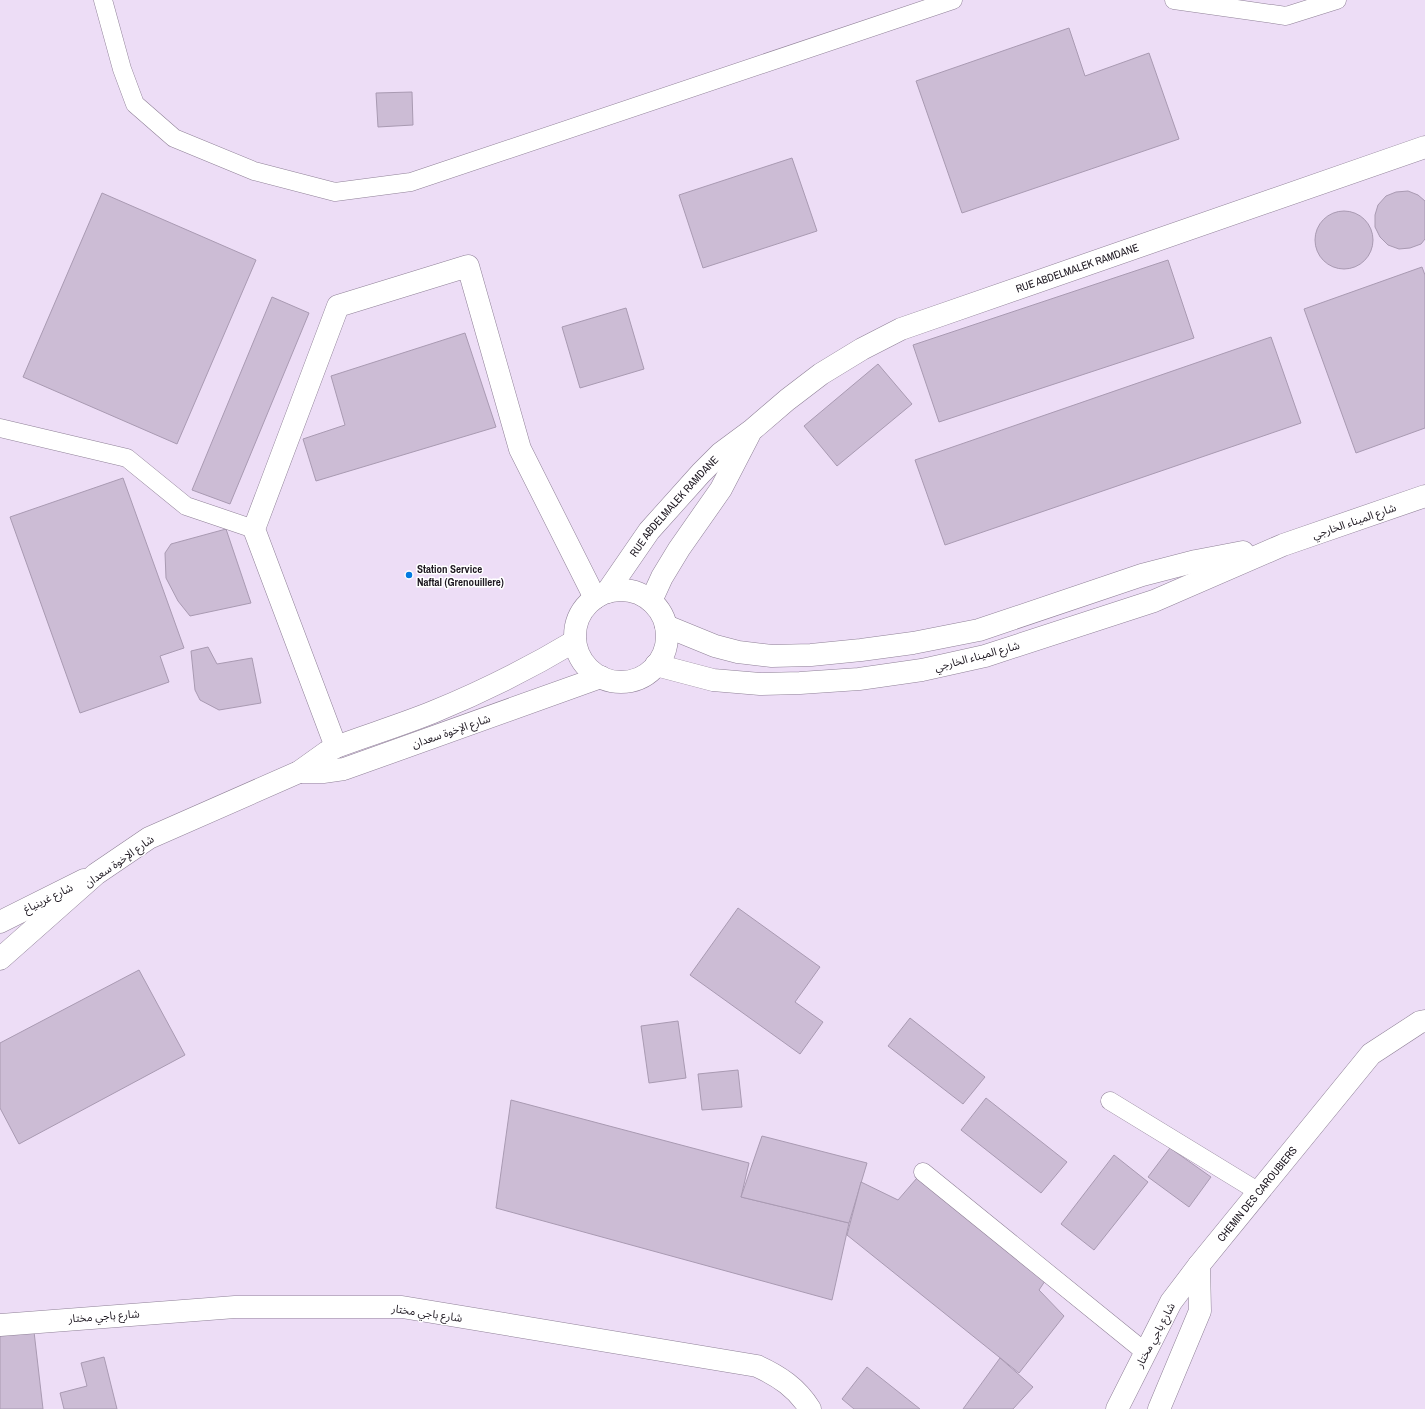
<svg xmlns="http://www.w3.org/2000/svg" width="1425" height="1409" font-family="'Archivo Narrow','Noto Sans Arabic',sans-serif">
	<rect width="100%" height="100%" fill="#edddf6"/>
	<!-- building -->
	<g fill="#ccbcd5" stroke="#a99ab2">
		<polygon points="1069,28 1085,76 1149,53 1179,139 962,213 916,81"/>
		<polygon points="412,92 413,125 378,127 376,93"/>
		<polygon points="792,158 817,231 703,268 679,195"/>
		<polygon points="1408,191 1418,195 1425,201 1425,239 1421,244 1410,248 1399,249 1388,245 1380,237 1375,227 1375,215 1378,205 1386,196 1396,192"/>
		<polygon points="102,193 256,260 177,444 23,377"/>
		<circle cx="1344" cy="240" r="29"/>
		<polygon points="1168,260 1194,338 939,422 913,345"/>
		<polygon points="1422,267 1425,275 1425,428 1356,453 1304,309"/>
		<polygon points="272,297 309,313 230,504 192,490"/>
		<polygon points="626,308 644,369 580,388 562,327"/>
		<polygon points="465,333 496,427 316,481 303,439 345,425 331,376"/>
		<polygon points="1271,337 1301,423 945,545 915,460"/>
		<polygon points="878,364 912,404 837,466 804,426"/>
		<polygon points="123,478 184,648 160,656 169,682 80,713 10,517"/>
		<polygon points="226,529 251,603 190,616 178,601 166,578 165,553 171,544"/>
		<polygon points="208,647 217,664 252,658 261,703 219,710 200,700 195,690 191,651"/>
		<polygon points="738,908 820,967 795,1002 823,1022 800,1054 690,975"/>
		<polygon points="139,970 185,1055 19,1144 0,1108 0,1043"/>
		<polygon points="910,1018 985,1077 963,1104 888,1046"/>
		<polygon points="678,1021 686,1078 649,1083 641,1026"/>
		<polygon points="738,1070 742,1107 702,1110 698,1074"/>
		<polygon points="986,1098 1067,1162 1041,1193 961,1130"/>
		<polygon points="511,1100 749,1163 741,1197 849,1223 832,1300 496,1208"/>
		<polygon points="762,1136 867,1163 849,1223 741,1197"/>
		<polygon points="1170,1148 1211,1177 1189,1207 1148,1177"/>
		<polygon points="1114,1155 1148,1182 1094,1250 1061,1224"/>
		<polygon points="917,1178 1047,1278 1039,1290 1064,1316 1019,1373 847,1235 861,1182 898,1200"/>
		<polygon points="33,1323 43,1409 0,1409 0,1327"/>
		<polygon points="104,1357 117,1409 64,1409 60,1393 87,1386 81,1363"/>
		<polygon points="1000,1358 1033,1387 1013,1409 963,1409"/>
		<polygon points="867,1367 920,1409 854,1409 842,1399"/>
	</g>
	<g fill="none" stroke-linecap="round" stroke-linejoin="round">
		<defs>
			<g id="service">
				<polyline points="103,0 122,69 135,104 174,138 254,171 335,192 411,182 953,0"/>
				<polyline points="1174,0 1286,16 1337,0"/>
				<polyline points="0,428 127,458 186,506 254,529"/>
				<polyline points="1110,1101 1259,1192"/>
				<polyline points="923,1172 1145,1352"/>
			</g>
			<g id="minor">
				<polyline points="336,747 254,529 338,306 468,266 520,449 595,598"/>
				<polyline points="0,922 84,880"/>
				<path d="M0,1325l235,-18h167l355,59c22,10 40,22 53,43"/>
				<polyline points="1117,1409 1171,1302 1199,1265"/>
				<path id="s1" d="M1159,1409l41,-98 -1,-46 172,-211 49,-32 5,-1"/>
			</g>
			<g id="tertiary">
				<circle cx="621" cy="636" r="46"/>
				<path id="s2" d="M607,592l42,-61 52,-58 20,-20 31,-23 35,-30 34,-26 41,-25 39,-20 524,-182"/>
				<polyline points="651,601 662,577 679,549 721,489 749,435"/>
				<polyline points="666,626 715,646 738,652 772,656 811,655 861,650 913,643 979,630 1142,575 1196,561 1243,552"/>
				<polyline points="656,665 713,680 760,684 800,683 859,679 922,670 985,656 1154,601 1283,545 1425,496"/>
				<polyline points="299,772 323,772 344,769 601,677"/>
				<path d="M0,959l96,-85 53,-36 150,-66 28,-20 9,-5c32,-12 65,-22 97,-35 49,-20 97,-44 142,-71"/>
			</g>
		</defs>
		<!-- service casing -->
		<use href="#service" stroke="#8f8097" stroke-width="19"/>
		<!-- minor casing -->
		<use href="#minor" stroke="#8f8097" stroke-width="23"/>
		<!-- tertiary casing -->
		<use href="#tertiary" stroke="#8f8097" stroke-width="23"/>
		<!-- service -->
		<use href="#service" stroke="#fff" stroke-width="18"/>
		<!-- minor -->
		<use href="#minor" stroke="#fff" stroke-width="22"/>
		<!-- tertiary -->
		<use href="#tertiary" stroke="#fff" stroke-width="22"/>
	</g>
	<!-- markers -->
	<circle fill="#027ae1" stroke="#fff" stroke-width="1.5" cx="409" cy="575" r="4"/>
	<g text-anchor="middle" stroke-width="3" stroke-linejoin="round" paint-order="stroke">
		<!-- street labels -->
		<g font-size="11" fill="#1d1720" stroke="#fff">
			<text dy="4" stroke="none"><textPath href="#s2" startOffset="586">RUE ABDELMALEK RAMDANE</textPath></text>
			<text dy="4" stroke="none"><textPath href="#s2" startOffset="109">RUE ABDELMALEK RAMDANE</textPath></text>
			<text transform="translate(1354 521) rotate(-19)" y="4">شارع الميناء الخارجي</text>
			<text transform="translate(977 656) rotate(-15)" y="4">شارع الميناء الخارجي</text>
			<text transform="translate(451 731) rotate(-19)" y="4">شارع الإخوة سعدان</text>
			<text transform="translate(119 861) rotate(-35)" y="4">شارع الإخوة سعدان</text>
			<text transform="translate(48 898) rotate(-26)" y="4">شارع غرينياغ</text>
			<text dy="4" stroke="none"><textPath href="#s1" startOffset="244">CHEMIN DES CAROUBIERS</textPath></text>
			<text transform="translate(427 1313) rotate(8)" y="4">شارع باجي مختار</text>
			<text transform="translate(104 1316) rotate(-4)" y="4">شارع باجي مختار</text>
			<text transform="translate(1155 1335) rotate(-62)" y="4">شارع باجي مختار</text>
		</g>
		<!-- poi labels -->
		<g font-size="11" font-weight="bold" fill="#1d1720" stroke="#fff" text-anchor="start">
			<text x="417" y="573">Station Service<tspan x="417" dy="13">Naftal (Grenouillere)</tspan></text>
		</g>
	</g>
</svg>
